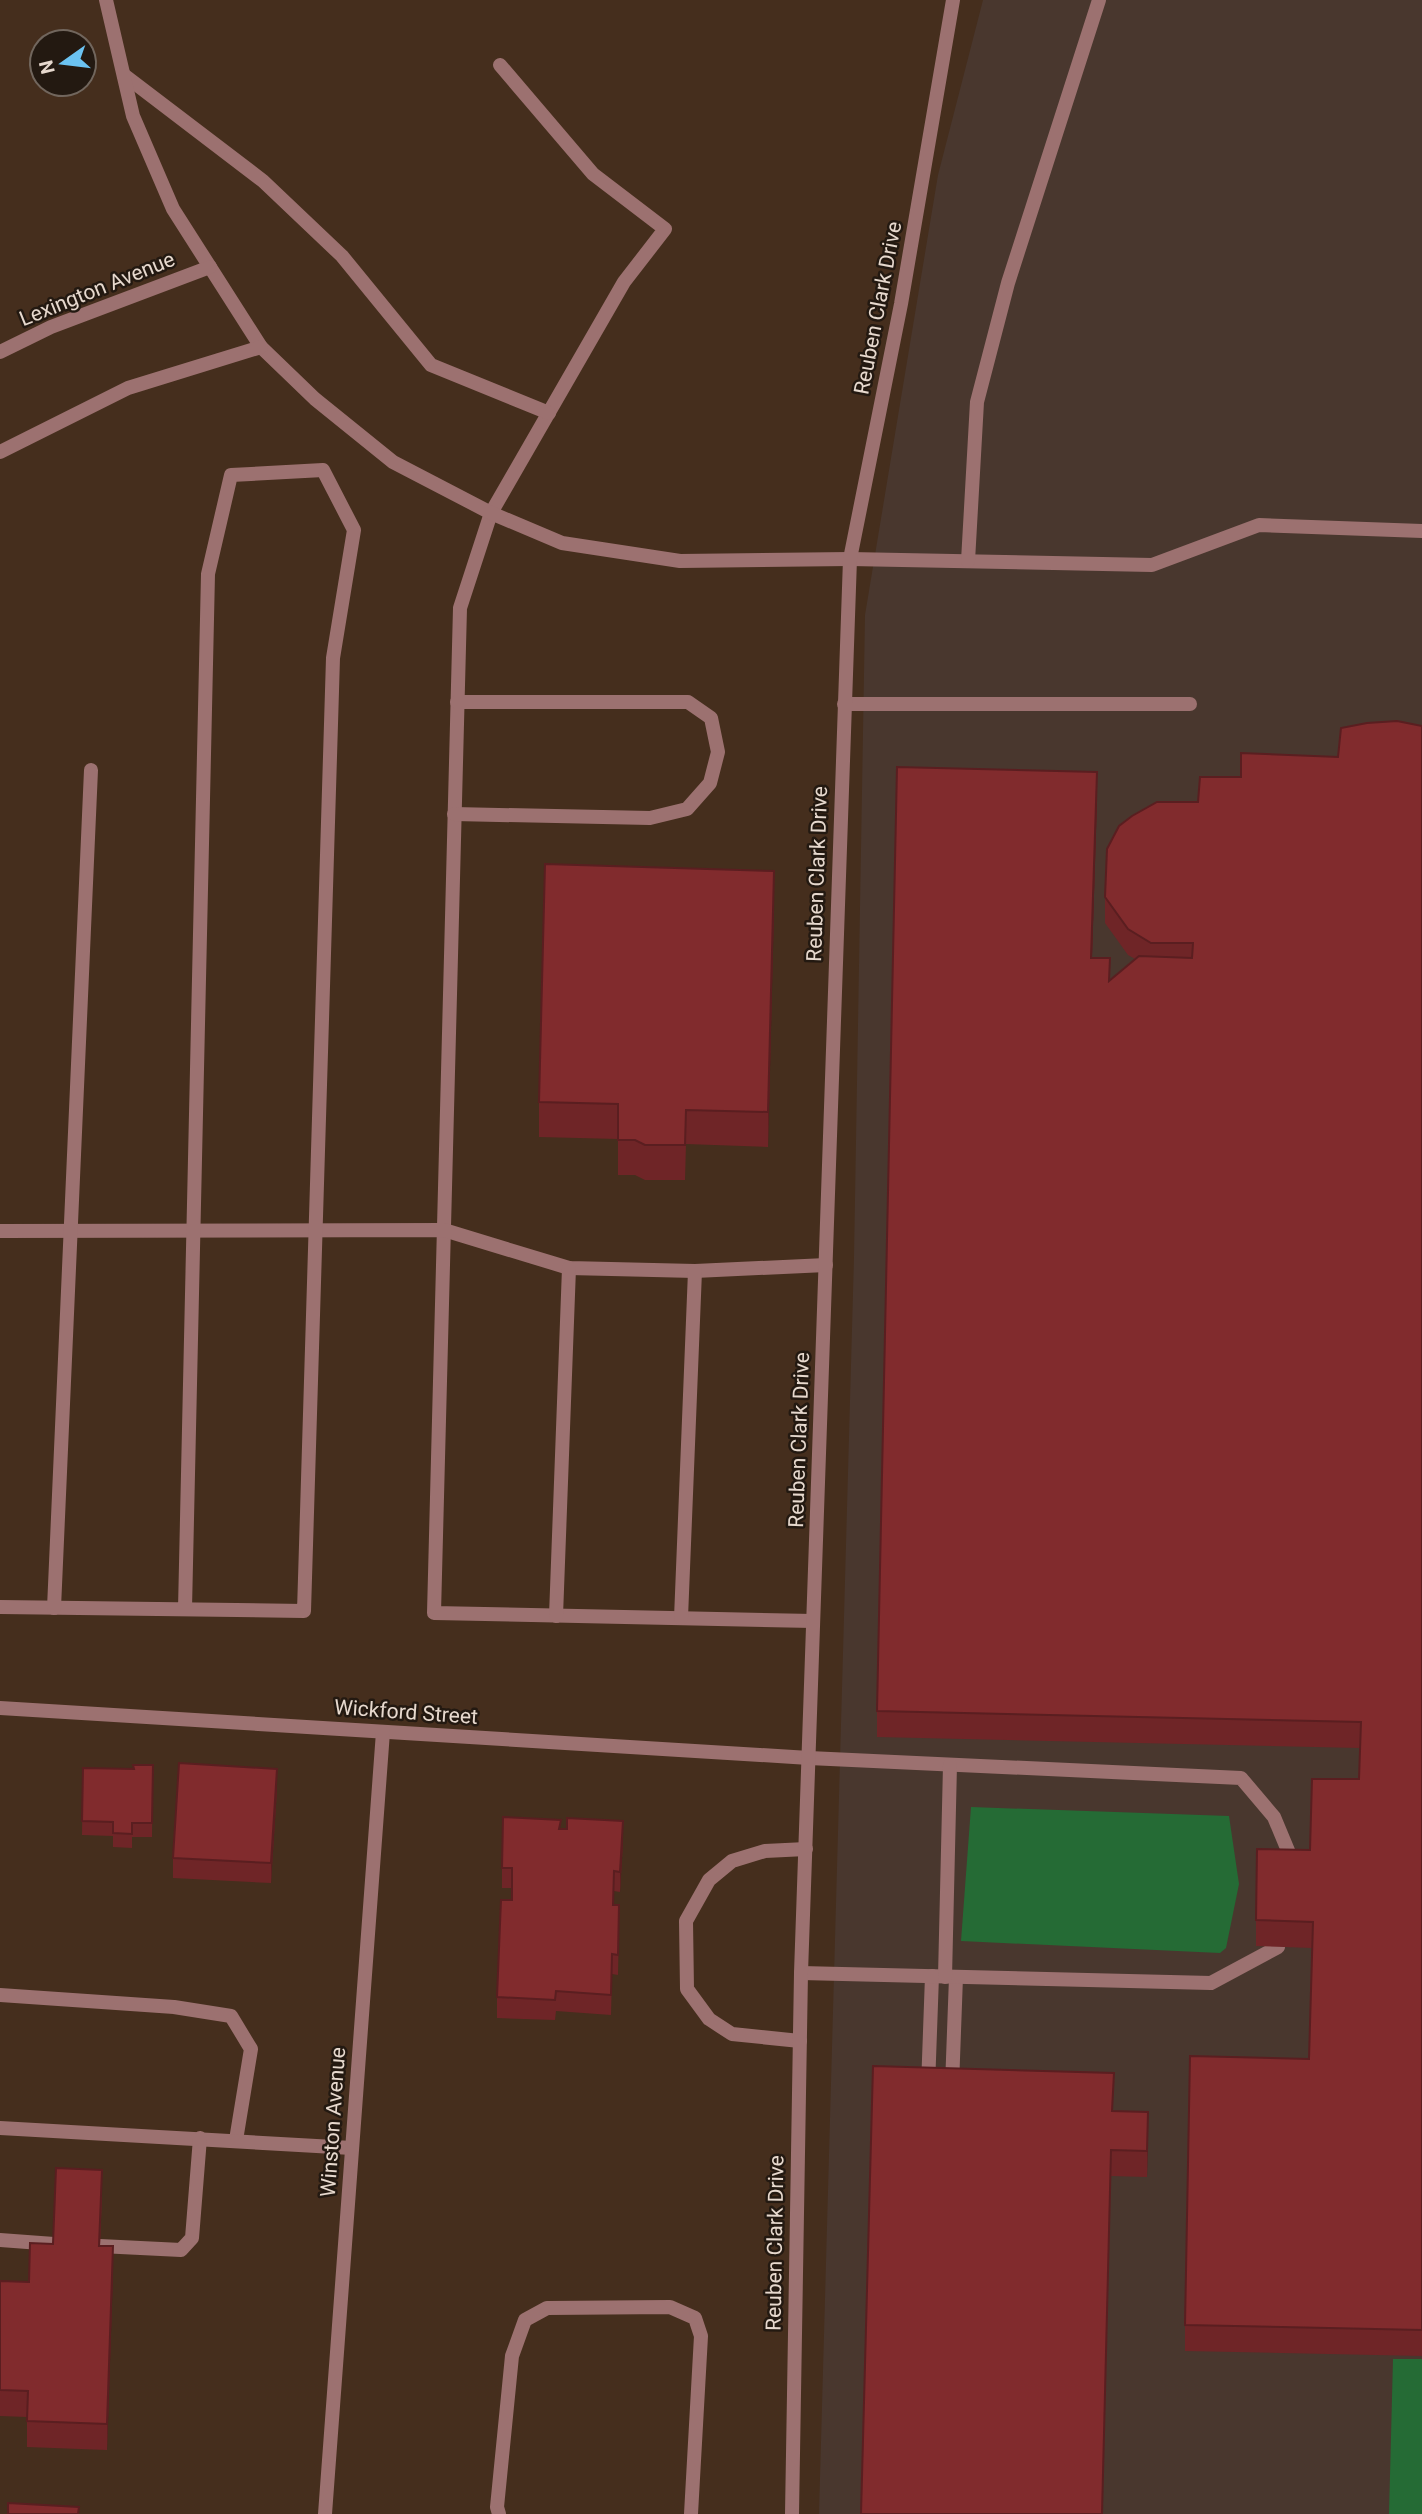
<svg xmlns="http://www.w3.org/2000/svg" width="1422" height="2514" font-family="Roboto,sans-serif">
	<rect width="100%" height="100%" fill="#452e1d"/>
	<!-- medical -->
	<polygon fill="#49372e" points="983,0 1422,0 1422,2514 819,2514 854,1257 865,615 938,175"/>
	<!-- green -->
	<g fill="#256b35">
		<polygon points="971,1807 1229,1816 1239,1884 1226,1948 1220,1953 961,1941"/>
		<polygon points="1393,2359 1422,2359 1422,2514 1389,2514"/>
	</g>
	<g fill="none" stroke-linecap="round" stroke-linejoin="round">
		<!-- lane -->
		<g stroke="#9c7170" stroke-width="14">
			<polyline points="500,65 593,174 665,229 624,282 491,513 460,608 434,1613 813,1621"/>
			<polyline points="124,75 263,181 342,256 431,365 549,413"/>
			<polyline points="850,559 1152,565 1259,525 1422,531"/>
			<polyline points="968,561 977,402 1008,283 1099,0"/>
			<polyline points="844,704 1190,704"/>
			<polyline points="454,814 650,818 687,809 710,783 718,752 711,718 688,702 457,702"/>
			<polyline points="0,1231 444,1230 569,1268 695,1271 826,1265"/>
			<polyline points="0,1607 304,1611 333,658 354,530 323,470 231,475 208,574 185,1609"/>
			<polyline points="54,1608 91,770"/>
			<polyline points="556,1616 569,1268"/>
			<polyline points="681,1618 695,1271"/>
			<polyline points="0,1995 174,2007 231,2016 251,2049 236,2140"/>
			<polyline points="800,2041 732,2034 709,2019 687,1989 686,1921 709,1880 732,1861 765,1851 806,1849"/>
			<polyline points="952,2086 956,1977"/>
			<polyline points="928,2087 932,1976"/>
			<polyline points="0,2128 352,2148"/>
			<polyline points="0,2240 54,2244"/>
			<polyline points="100,2246 181,2250 192,2238 200,2138"/>
			<polyline points="499,2514 497,2507 512,2356 525,2320 547,2308 670,2307 695,2318 701,2336 691,2514"/>
		</g>
		<!-- street -->
		<g stroke="#9c7170" stroke-width="14">
			<polyline points="106,0 133,116 173,209 261,347 315,399 393,462 491,513 562,543 680,561 850,559"/>
			<polyline points="0,352 51,327 210,267"/>
			<polyline points="0,452 128,388 261,347"/>
			<polyline points="0,1708 809,1758 1241,1778 1274,1817 1294,1865"/>
			<polyline points="801,1973 1211,1983 1278,1947"/>
			<polyline points="945,1977 950,1765"/>
			<polyline points="325,2514 383,1732"/>
			<polyline points="792,2514 801,1973 850,559 901,304 953,0"/>
		</g>
	</g>
	<!-- wall -->
	<g fill="#6f2527">
		<polygon points="1422,726 1422,2356 1185,2351 1185,2325 1309,2059 1312,1948 1256,1946 1256,1920 1310,1850 1359,1779 1360,1748 877,1737 877,1711 1097,798 1092,958 1110,980 1135,959 1128,955 1105,923 1105,897 1198,802 1241,777 1338,757"/>
		<polygon points="774,906 768,1147 686,1144 685,1180 645,1180 635,1175 618,1175 618,1139 539,1137 539,1102"/>
		<polygon points="153,1765 152,1837 132,1837 132,1848 113,1847 113,1836 82,1835 83,1768 133,1769"/>
		<polygon points="277,1789 271,1883 173,1878 173,1858"/>
		<polygon points="561,1829 623,1842 620,1892 614,1891 614,1905 619,1925 618,1975 612,1974 611,2015 556,2011 555,2020 497,2018 497,1997 512,1900 512,1888 502,1888 502,1868"/>
		<polygon points="1113,2111 1148,2138 1147,2177 1111,2176 861,2514"/>
		<polygon points="102,2196 100,2246 113,2272 107,2450 27,2447 27,2417 0,2416 0,2281 29,2282 53,2244"/>
	</g>
	<!-- shaded-wall -->
	<g fill="#5a1e20">
		<polygon points="1097,772 1097,798 1091,984 1091,958"/>
		<polygon points="774,871 774,906 768,1147 768,1112"/>
		<polygon points="277,1769 277,1789 271,1883 271,1863"/>
		<polygon points="623,1821 623,1842 620,1892 620,1872"/>
		<polygon points="1148,2112 1148,2138 1147,2177 1147,2151"/>
		<polygon points="113,2246 113,2272 107,2450 107,2424"/>
	</g>
	<!-- building -->
	<g fill="#812b2d" stroke="#5a1e20" stroke-width="2">
		<polygon points="1397,721 1422,726 1422,2330 1185,2325 1190,2056 1309,2059 1313,1922 1256,1920 1257,1849 1310,1850 1312,1779 1359,1779 1361,1722 877,1711 897,767 1097,772 1091,958 1110,958 1109,981 1139,956 1192,958 1193,943 1151,943 1128,929 1105,897 1107,849 1119,826 1132,816 1157,802 1198,802 1200,777 1241,777 1241,753 1338,757 1341,728 1367,723"/>
		<polygon points="545,864 774,871 768,1112 686,1110 685,1145 645,1145 635,1140 618,1140 618,1104 539,1102"/>
		<polygon points="179,1763 277,1769 271,1863 173,1858"/>
		<polygon points="133,1765 153,1765 152,1823 132,1823 132,1834 113,1833 113,1822 82,1821 83,1768 134,1769"/>
		<polygon points="503,1817 561,1820 559,1829 567,1829 567,1818 623,1821 620,1872 614,1871 613,1905 619,1905 618,1955 612,1954 611,1995 556,1991 555,2000 497,1997 501,1900 512,1900 512,1868 502,1868"/>
		<polygon points="873,2066 1114,2073 1112,2111 1148,2112 1147,2151 1111,2150 1102,2514 861,2514"/>
		<polygon points="56,2168 102,2170 99,2246 113,2246 107,2424 27,2421 28,2391 0,2390 0,2281 29,2282 30,2243 53,2244"/>
		<polygon points="8,2503 79,2507 78,2514 8,2514"/>
	</g>
	<g text-anchor="middle" stroke-width="5" stroke-linejoin="round" paint-order="stroke">
		<!-- street labels -->
		<g font-size="21" fill="#e7d9ce" stroke="#231911">
			<text transform="translate(97 289) rotate(-22)" y="7">Lexington Avenue</text>
			<text transform="translate(878 308) rotate(-79)" y="7">Reuben Clark Drive</text>
			<text transform="translate(817 874) rotate(-88)" y="7">Reuben Clark Drive</text>
			<text transform="translate(799 1440) rotate(-88)" y="7">Reuben Clark Drive</text>
			<text transform="translate(406 1712) rotate(4)" y="7">Wickford Street</text>
			<text transform="translate(333 2122) rotate(-86)" y="7">Winston Avenue</text>
			<text transform="translate(775 2243) rotate(-89)" y="7">Reuben Clark Drive</text>
		</g>
	</g>
	<!-- north arrow -->
	<g transform="translate(63 63) rotate(256)"><circle r="33" fill="#231911" stroke="#71665d" stroke-width="2"/>
	<path d="M0-5L12 26L0 18L-12 26Z" fill="#6bc3f2"/>
	<text y="-10" font-size="19" font-weight="bold" text-anchor="middle" fill="#e7d9ce">N</text>
	</g>
</svg>
